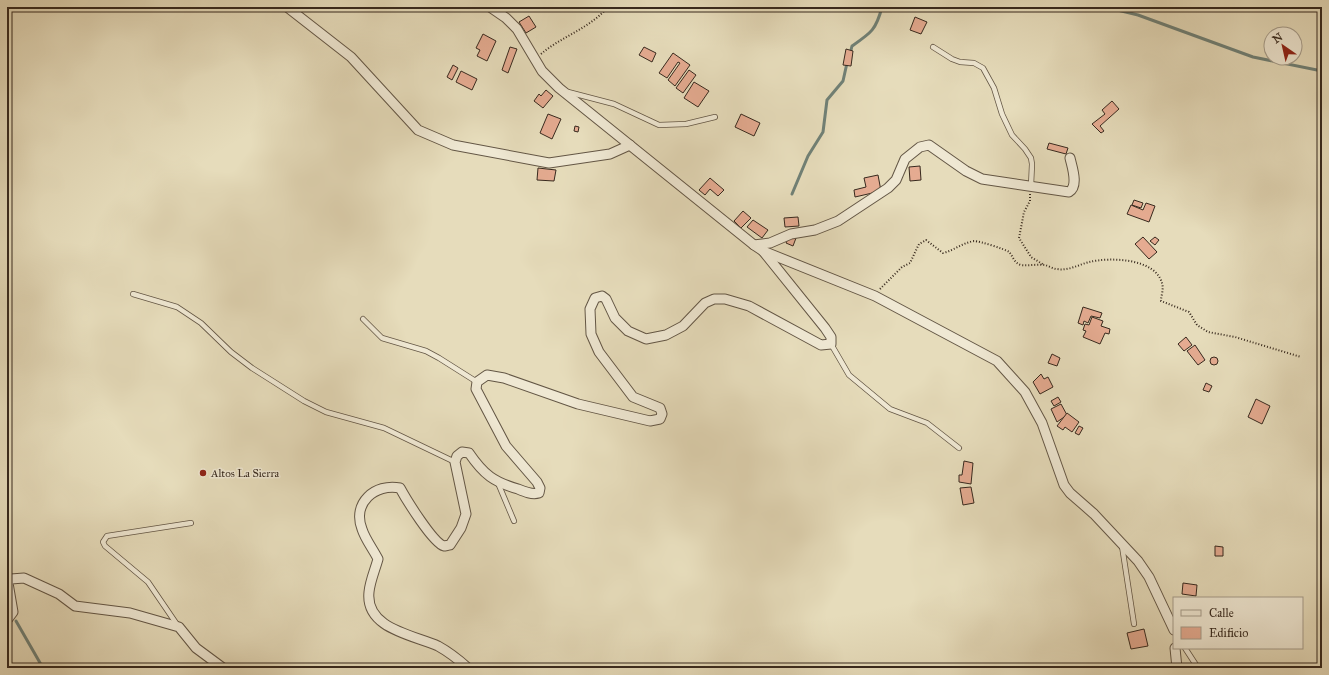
<svg xmlns="http://www.w3.org/2000/svg" width="1329" height="675" font-family="'IM FELL Great Primer',serif">
	<rect width="100%" height="100%" fill="#e6dcbb"/>
	<filter id="stains"><feTurbulence type="fractalNoise" baseFrequency=".005" numOctaves="4"/><feColorMatrix values="0 0 0 0 .2 0 0 0 0 .09 0 0 0 0 .02 0 0 0 .5 -.17"/></filter>
	<radialGradient id="worn" r=".72"><stop offset=".6" stop-color="#630" stop-opacity="0"/><stop offset="1" stop-color="#630" stop-opacity=".3"/></radialGradient>
	<g fill="none" stroke-linecap="round" stroke-linejoin="round">
		<!-- stream -->
		<g stroke="#708177" stroke-width="3">
			<polyline points="1105,7 1138,15 1253,57 1322,71"/>
			<path d="M850,54l2,-8c19,-13 24,-16 30,-39"/>
			<polyline points="792,194 808,156 823,132 827,100 843,81 847,63"/>
			<polyline points="16,621 43,668"/>
		</g>
	</g>
	<!-- building -->
	<g fill="#e5ab91" stroke="#37291e">
		<polygon points="436,7 445,7 439,11"/>
		<polygon points="529,16 536,27 526,33 519,22"/>
		<polygon points="915,17 927,22 921,34 910,30"/>
		<polygon points="483,34 496,41 487,61 477,56 480,50 476,48"/>
		<polygon points="510,47 517,49 508,73 502,70"/>
		<polygon points="644,47 656,53 652,62 639,55"/>
		<polygon points="846,49 853,51 851,66 843,65"/>
		<polygon points="673,53 690,65 675,86 668,80 680,63 678,62 667,78 659,73"/>
		<polygon points="453,65 458,68 452,80 447,77"/>
		<polygon points="689,70 696,75 683,93 676,88"/>
		<polygon points="461,71 477,79 472,90 456,82"/>
		<polygon points="694,82 709,91 698,107 684,98"/>
		<polygon points="546,90 553,96 543,108 534,101 539,94 541,96"/>
		<polygon points="1112,101 1119,109 1100,126 1104,131 1101,133 1092,124 1105,114 1102,110"/>
		<polygon points="548,114 561,119 552,139 540,133"/>
		<polygon points="741,114 760,123 754,136 735,127"/>
		<polygon points="575,126 579,127 578,132 574,131"/>
		<polygon points="1049,143 1068,148 1066,154 1047,149"/>
		<polygon points="920,166 921,180 910,181 909,167"/>
		<polygon points="538,168 556,170 554,181 537,180"/>
		<polygon points="878,175 881,191 855,197 854,190 866,187 864,178"/>
		<polygon points="710,178 724,190 718,196 710,189 705,195 699,190"/>
		<polygon points="1134,200 1143,203 1141,208 1132,205"/>
		<polygon points="1146,203 1155,206 1149,222 1127,214 1131,205 1143,210"/>
		<polygon points="743,211 751,218 741,228 734,221"/>
		<polygon points="798,217 799,226 785,227 784,218"/>
		<polygon points="753,220 768,230 762,238 747,227"/>
		<polygon points="790,235 796,238 793,246 786,243"/>
		<polygon points="1143,237 1157,252 1149,259 1135,244"/>
		<polygon points="1155,237 1159,240 1155,245 1150,241"/>
		<polygon points="1083,307 1102,313 1100,318 1091,316 1088,323 1084,321 1083,325 1078,323"/>
		<polygon points="1092,317 1103,321 1101,326 1110,329 1109,334 1105,333 1100,344 1083,337 1086,331 1083,330 1085,324 1089,325"/>
		<polygon points="1186,337 1192,345 1184,351 1178,344"/>
		<polygon points="1195,345 1205,360 1198,365 1187,351"/>
		<polygon points="1052,354 1060,358 1057,366 1048,363"/>
		<circle cx="1214" cy="361" r="4"/>
		<polygon points="1041,374 1044,379 1048,377 1053,387 1040,394 1033,382"/>
		<polygon points="1206,383 1212,386 1209,392 1203,390"/>
		<polygon points="1058,397 1061,402 1054,406 1051,401"/>
		<polygon points="1256,399 1270,406 1262,424 1248,417"/>
		<polygon points="1061,404 1067,415 1057,422 1051,409"/>
		<polygon points="1067,413 1079,422 1072,432 1065,427 1063,430 1057,426"/>
		<polygon points="1079,426 1083,428 1079,435 1075,433"/>
		<polygon points="964,461 973,463 971,484 959,482 959,475 962,475"/>
		<polygon points="971,487 974,503 963,505 960,488"/>
		<polygon points="1215,546 1223,547 1223,556 1215,556"/>
		<polygon points="1183,583 1197,585 1196,596 1182,594"/>
		<polygon points="1144,629 1148,646 1131,649 1127,633"/>
	</g>
	<g fill="none" stroke-linecap="round" stroke-linejoin="round">
		<defs>
			<g id="lane">
				<polyline points="933,47 952,59 960,62 974,63 983,68 994,88 1002,114 1012,135 1025,149 1031,158 1032,164 1031,186"/>
				<polyline points="568,92 614,104 659,125 686,124 715,117"/>
				<polyline points="133,294 177,307 201,323 231,352 252,368 304,401 326,412 384,428 455,462"/>
				<polyline points="363,319 382,338 426,351 439,358 477,382"/>
				<polyline points="831,344 849,375 890,409 927,423 959,448"/>
				<polyline points="498,483 514,521"/>
				<polyline points="1122,546 1134,624"/>
				<polyline points="178,626 148,582 105,546 103,542 107,536 191,523"/>
				<polyline points="1185,648 1198,668"/>
			</g>
			<g id="street">
				<polyline points="287,7 351,57 418,130 453,145 549,163 610,154 630,145"/>
				<polyline points="490,7 506,18 517,29 542,71 559,88 754,245 763,251 875,296 997,361 1025,392 1042,423 1064,485 1070,493 1094,514 1138,561 1149,577 1174,630"/>
				<path d="M754,245l16,-2 21,-9 24,-4 23,-9 50,-33 8,-8 9,-21 15,-12 9,-2 37,26 16,8 87,13c10,-6 3,-25 1,-34"/>
				<polyline points="7,620 13,612 8,583 11,579 24,578 59,594 75,606 130,613 179,627 196,648 223,668"/>
				<polyline points="1175,648 1177,668"/>
				<path d="M468,668c-9,-8 -19,-16 -30,-22 -24,-11 -73,-17 -69,-54 1,-11 6,-22 9,-33 -5,-10 -13,-20 -16,-30 -10,-26 13,-46 38,-41 6,11 33,55 44,58 1,0 5,-1 6,-1l11,-17 5,-14 -11,-52 2,-6 5,-4 7,1c15,22 25,29 49,36 7,3 14,6 21,4l1,-5 -3,-6 -31,-36 -30,-57 1,-7 10,-7 17,3 74,26 72,17 10,-2 2,-5 -2,-6 -27,-11 -34,-45 -8,-18 -1,-25 5,-11 7,-2 4,3 9,19 13,13 18,8 20,-4 17,-9 22,-23 9,-4h11l24,7 72,39 10,-1v-7l-6,-9 -62,-77"/>
			</g>
		</defs>
		<!-- lane casing -->
		<use href="#lane" stroke="#635645" stroke-width="6"/>
		<!-- street casing -->
		<use href="#street" stroke="#635645" stroke-width="11"/>
		<!-- path -->
		<g stroke="#37291e" stroke-width="2" stroke-dasharray="1 2" stroke-linecap="butt">
			<path d="M541,54c21,-18 48,-25 67,-47"/>
			<polyline points="1030,194 1030,201 1024,212 1019,238 1031,257 1044,265"/>
			<path d="M880,289l22,-22 8,-4 9,-19 7,-4 17,13c12,-3 19,-10 31,-12 5,0 31,8 35,11 4,4 5,11 12,13 8,1 16,-1 24,0 4,1 8,4 12,4 11,2 21,-4 32,-7 21,-5 66,-4 73,21 2,6 -1,13 -1,18l28,11 8,13 11,7 27,5 66,20"/>
		</g>
		<!-- lane -->
		<use href="#lane" stroke="#efe8d3" stroke-width="4.5"/>
		<!-- street -->
		<use href="#street" stroke="#efe8d3" stroke-width="9"/>
	</g>
	<!-- markers -->
	<circle fill="#8f2418" stroke="#efe8d3" stroke-width="1.5" cx="203" cy="473" r="4"/>
	<g text-anchor="middle" stroke-width="3" stroke-linejoin="round" paint-order="stroke">
		<!-- poi labels -->
		<g font-size="11" fill="#37291e" stroke="#efe8d3" text-anchor="start">
			<text x="211" y="477">Altos La Sierra</text>
		</g>
	</g>
	<!-- margin -->
	<rect width="1329" height="675" fill="none" stroke="#e6dcbb" stroke-width="24"/>
	<rect x="8" y="8" width="1313" height="659" fill="none" stroke="#37291e" stroke-width="2"/>
	<rect x="12" y="12" width="1305" height="651" fill="none" stroke="#37291e"/>
	<!-- legend -->
	<rect x="1173" y="597" width="130" height="52" fill="#efe8d3" stroke="#a59c8b"/>
	<rect x="1181" y="610" width="20" height="6" fill="#efe8d3" stroke="#a59c8b"/>
	<text x="1209" y="617" font-size="12" fill="#37291e">Calle</text>
	<rect x="1181" y="627" width="20" height="12" fill="#e5ab91" stroke="#a59c8b"/>
	<text x="1209" y="637" font-size="12" fill="#37291e">Edificio</text>
	<!-- north arrow -->
	<g transform="translate(1283 46) rotate(326)"><circle r="19" fill="#efe8d3" stroke="#a59c8b"/>
	<path d="M0-3L7 15L0 10L-7 15Z" fill="#8f2418"/>
	<text y="-6" font-size="11" font-weight="bold" text-anchor="middle" fill="#37291e">N</text>
	</g>
	<rect width="100%" height="100%" filter="url(#stains)"/>
	<rect width="100%" height="100%" fill="url(#worn)"/>
</svg>
